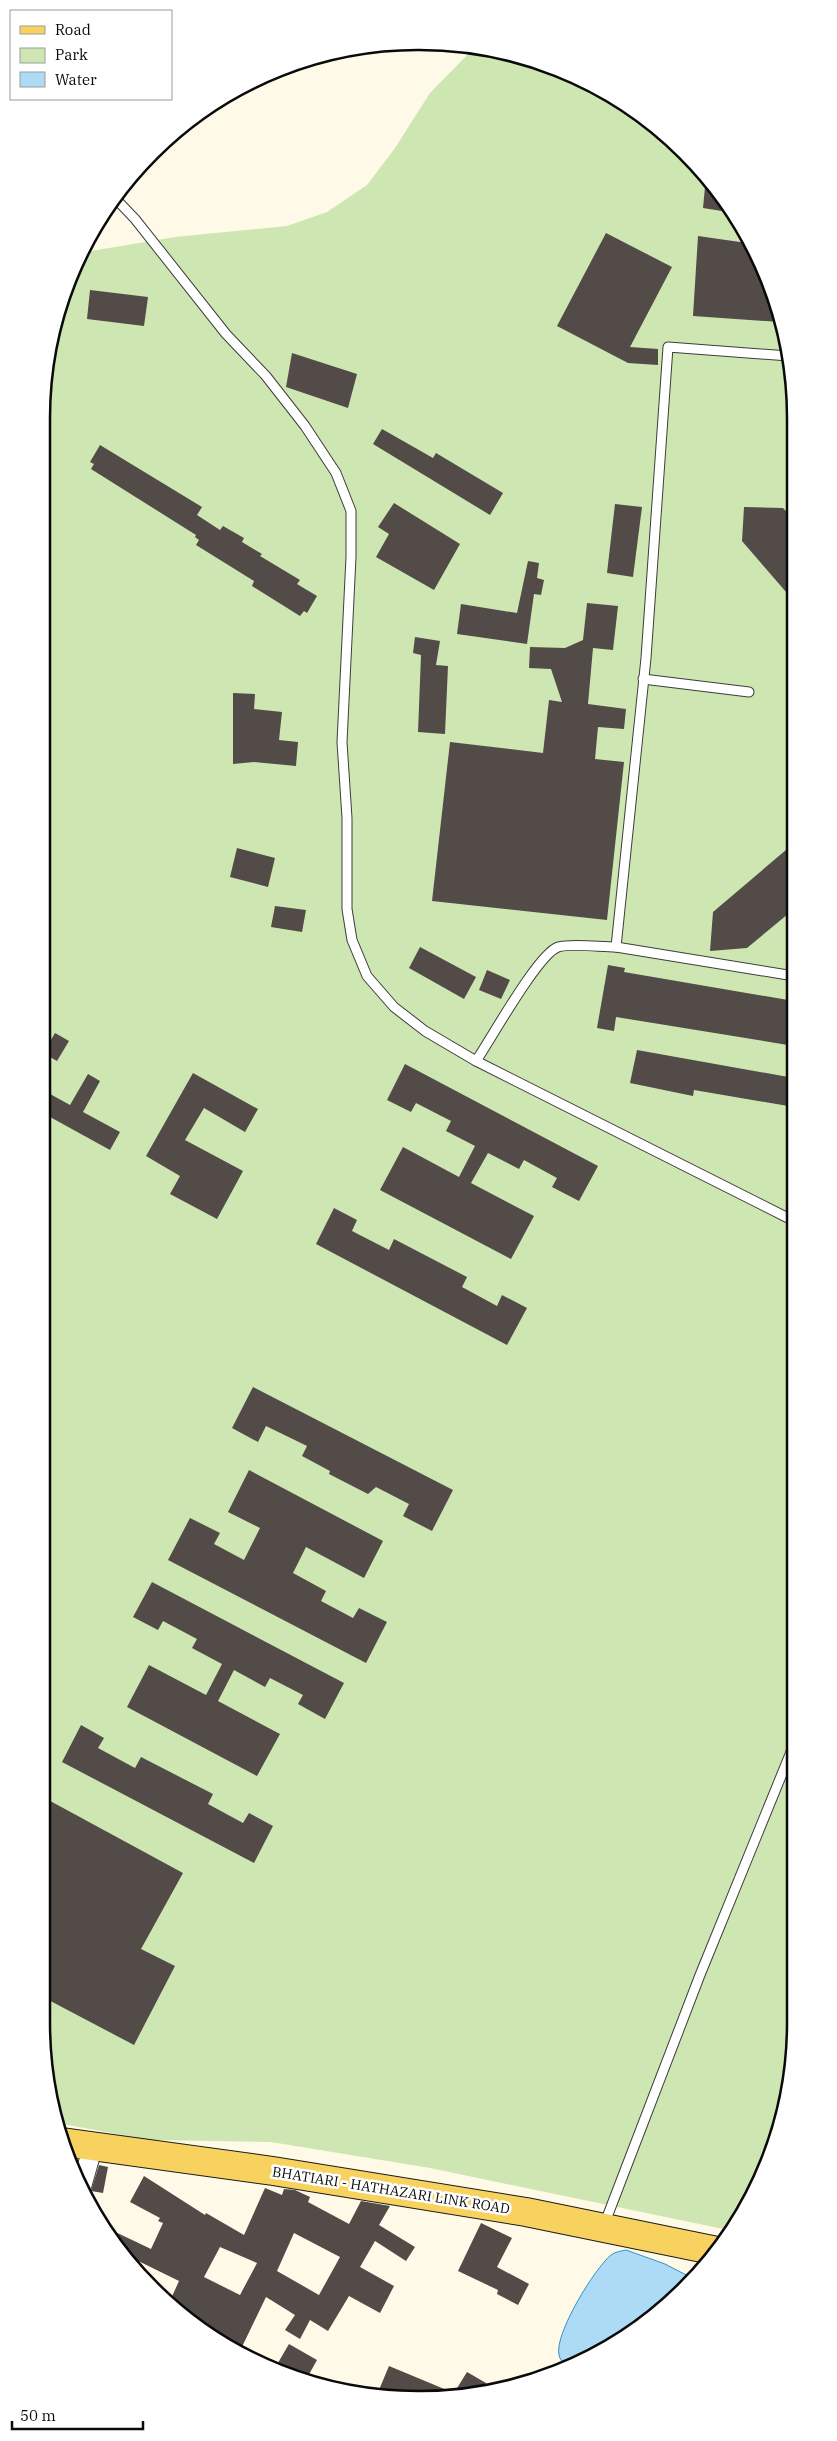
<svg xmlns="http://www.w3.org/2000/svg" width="837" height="2441" font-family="'IBM Plex Serif',serif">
	<rect width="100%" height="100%" fill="#fffae7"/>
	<!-- green -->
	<polygon fill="#cee7b2" points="475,47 516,54 628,105 702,170 767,274 793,370 796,2022 783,2120 733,2231 430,2168 271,2142 150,2140 57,2123 48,2096 41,2022 41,419 54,321 79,253 175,237 287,226 327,212 367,185 395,148 430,93"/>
	<!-- water -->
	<path fill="#addaf5" stroke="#3490cb" d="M626,2250l39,14 29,15 -9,10 -57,47 -64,29c-1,-3 -5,-7 -5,-10 -5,-21 36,-87 52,-100 4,-3 10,-4 15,-5z"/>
	<!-- building -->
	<g fill="#524b47" fill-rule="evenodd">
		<polygon points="706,176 722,202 728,212 703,208"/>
		<polygon points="606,233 672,267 630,347 658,349 658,365 628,363 557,326"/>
		<polygon points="698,236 747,243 767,274 780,322 693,316"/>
		<polygon points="90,290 148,297 144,326 87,319"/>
		<polygon points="292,353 357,374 348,408 286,387"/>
		<polygon points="382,429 433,458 436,453 503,493 490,515 373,444"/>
		<polygon points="100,445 202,507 197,515 220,530 223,526 244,538 242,542 262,554 260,556 300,580 297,584 317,596 307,613 304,611 300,616 252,586 254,581 196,545 199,540 195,537 196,535 91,469 94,464 90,462"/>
		<polygon points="394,503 460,544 434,590 376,557 389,534 378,527"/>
		<polygon points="615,504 642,507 633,577 607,573"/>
		<polygon points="744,507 783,508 793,519 793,600 742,541"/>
		<polygon points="528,561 539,563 537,578 544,580 541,595 534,594 527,644 457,634 461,604 517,613"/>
		<polygon points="587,603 618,606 613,650 593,648 588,704 626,709 624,729 598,727 595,759 624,762 607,920 432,901 450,742 543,753 549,700 562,702 551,669 529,668 530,647 565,648 583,640"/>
		<polygon points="415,637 440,641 436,665 448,666 445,734 418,732 421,655 413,653"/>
		<polygon points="233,693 255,694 254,709 282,712 279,740 298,742 296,766 254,762 233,764"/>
		<polygon points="793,844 794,909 747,948 710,951 713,912"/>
		<polygon points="237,848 275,858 268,887 230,877"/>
		<polygon points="275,906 306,910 302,932 271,927"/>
		<polygon points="420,947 476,977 464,999 409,968"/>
		<polygon points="608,965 625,968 624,972 794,1001 794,1046 616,1017 614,1031 597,1028"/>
		<polygon points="487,970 510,980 501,999 479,990"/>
		<polygon points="55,1033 69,1041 57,1061 43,1053"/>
		<polygon points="637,1050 794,1078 794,1107 694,1090 693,1096 630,1083"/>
		<polygon points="405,1064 598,1166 579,1201 552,1187 557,1178 524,1160 519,1169 488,1153 471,1183 534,1216 511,1259 380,1190 403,1147 459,1177 475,1146 446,1131 451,1121 416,1103 411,1112 387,1100"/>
		<polygon points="193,1073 258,1109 245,1132 204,1108 185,1140 243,1171 217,1219 170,1194 180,1176 146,1156"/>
		<polygon points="88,1074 100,1081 83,1112 120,1132 110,1150 41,1112 41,1089 70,1105"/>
		<polygon points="334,1208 357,1220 352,1231 389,1250 394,1239 467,1277 462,1287 497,1306 502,1295 527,1308 507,1345 316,1244"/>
		<polygon points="253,1387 453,1490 432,1531 403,1516 409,1504 376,1487 368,1494 329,1474 330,1471 302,1456 307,1446 266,1426 258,1442 232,1428"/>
		<polygon points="249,1470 383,1541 364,1578 306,1547 293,1573 326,1591 321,1601 353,1618 359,1608 387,1622 366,1663 168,1560 190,1518 220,1533 214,1544 244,1560 260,1528 228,1512"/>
		<polygon points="152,1582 344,1683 325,1719 298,1704 303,1695 270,1678 265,1687 234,1670 218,1701 280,1734 257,1776 127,1707 149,1665 206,1695 222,1664 192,1648 197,1639 163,1621 158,1630 133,1617"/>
		<polygon points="81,1725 104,1738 98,1748 135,1768 141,1757 213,1794 208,1804 243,1823 249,1813 273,1826 254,1863 62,1762"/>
		<polygon points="41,1796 183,1873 141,1949 175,1966 134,2045 41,1996"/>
		<polygon points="99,2165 108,2167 103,2193 91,2191"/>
		<path d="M144,2176l61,39 1,-2 38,22 21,-47 17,7 2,-6 11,1 15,7 -2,5 41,22 12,-23 29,5 -11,19 36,22 -9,14 -31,-20 -15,26 34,19 -14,27 -31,-17 -21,35 -18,-11 -10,19 -15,-9 10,-15 -29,-18 -27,56 -50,-31 -20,-19 10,-22 -55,-27 -15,-25 42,20 12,-26 -5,-2 2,-3 -30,-16zM294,2233l46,24 -21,38 -42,-24zM220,2247l37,16 -17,32 -36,-18z"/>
		<polygon points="481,2223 512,2238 497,2267 529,2284 518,2305 497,2294 498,2290 458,2271"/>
		<polygon points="289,2344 317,2360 307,2378 275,2368"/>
		<polygon points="389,2366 454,2393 467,2372 486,2383 481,2393 443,2399 376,2397"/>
	</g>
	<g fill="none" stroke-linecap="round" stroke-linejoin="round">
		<defs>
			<g id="lane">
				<polyline points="114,197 135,219 226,334 266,376 305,426 336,473 351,511 351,557 342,742 347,818 347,909 352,940 367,976 394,1007 425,1031 476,1061 794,1221"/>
				<polyline points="789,356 668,347 646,658 616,947 794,976"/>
				<polyline points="643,679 749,692"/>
				<path d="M476,1061c15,-22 62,-107 82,-114 14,-4 42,0 58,0"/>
				<polyline points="604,2225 700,1975 795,1742"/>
			</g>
			<polyline id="street" points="82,2185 93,2146"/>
			<polyline id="primary" points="62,2142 273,2171 526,2212 717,2251"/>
		</defs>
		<!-- lane casing -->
		<use href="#lane" stroke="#3d3d3d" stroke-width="11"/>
		<!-- street casing -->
		<use href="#street" stroke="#3d3d3d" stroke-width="21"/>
		<!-- primary casing -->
		<use href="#primary" stroke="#1b1b1b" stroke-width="30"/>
		<!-- lane -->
		<use href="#lane" stroke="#fff" stroke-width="9"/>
		<!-- street -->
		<use href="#street" stroke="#fff" stroke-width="19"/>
		<!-- primary -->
		<use href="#primary" stroke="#f8d25e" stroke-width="28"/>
	</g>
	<g text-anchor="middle" stroke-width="5" stroke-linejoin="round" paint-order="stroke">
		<!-- street labels -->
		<g font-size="14" fill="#0a0a0a" stroke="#fff">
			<text transform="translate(391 2190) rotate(9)" y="5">BHATIARI - HATHAZARI LINK ROAD</text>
		</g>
	</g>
	<!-- crop -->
	<path d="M0 0H837V2441H0ZM418 50H419A368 368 0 0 1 787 418V2023A368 368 0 0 1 419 2391H418A368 368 0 0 1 50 2023V418A368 368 0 0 1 418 50Z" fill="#fff" fill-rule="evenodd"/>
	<path fill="none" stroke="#0a0a0a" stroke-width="2.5" d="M418 50H419A368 368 0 0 1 787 418V2023A368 368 0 0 1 419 2391H418A368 368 0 0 1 50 2023V418A368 368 0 0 1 418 50Z"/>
	<!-- legend -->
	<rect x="10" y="10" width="162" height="90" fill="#ffffff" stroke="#9d9d9d"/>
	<rect x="20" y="26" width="25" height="8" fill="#f8d25e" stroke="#9d9d9d"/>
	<text x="55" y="35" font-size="15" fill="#0a0a0a">Road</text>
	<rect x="20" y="48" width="25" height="15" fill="#cee7b2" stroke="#9d9d9d"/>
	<text x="55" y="60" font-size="15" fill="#0a0a0a">Park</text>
	<rect x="20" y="72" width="25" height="15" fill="#addaf5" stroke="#9d9d9d"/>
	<text x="55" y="85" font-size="15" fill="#0a0a0a">Water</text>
	<!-- scale -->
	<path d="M12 2421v8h131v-8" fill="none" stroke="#0a0a0a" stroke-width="2.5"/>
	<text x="20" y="2421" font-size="15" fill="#0a0a0a" stroke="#ffffff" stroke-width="4" paint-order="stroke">50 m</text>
</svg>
